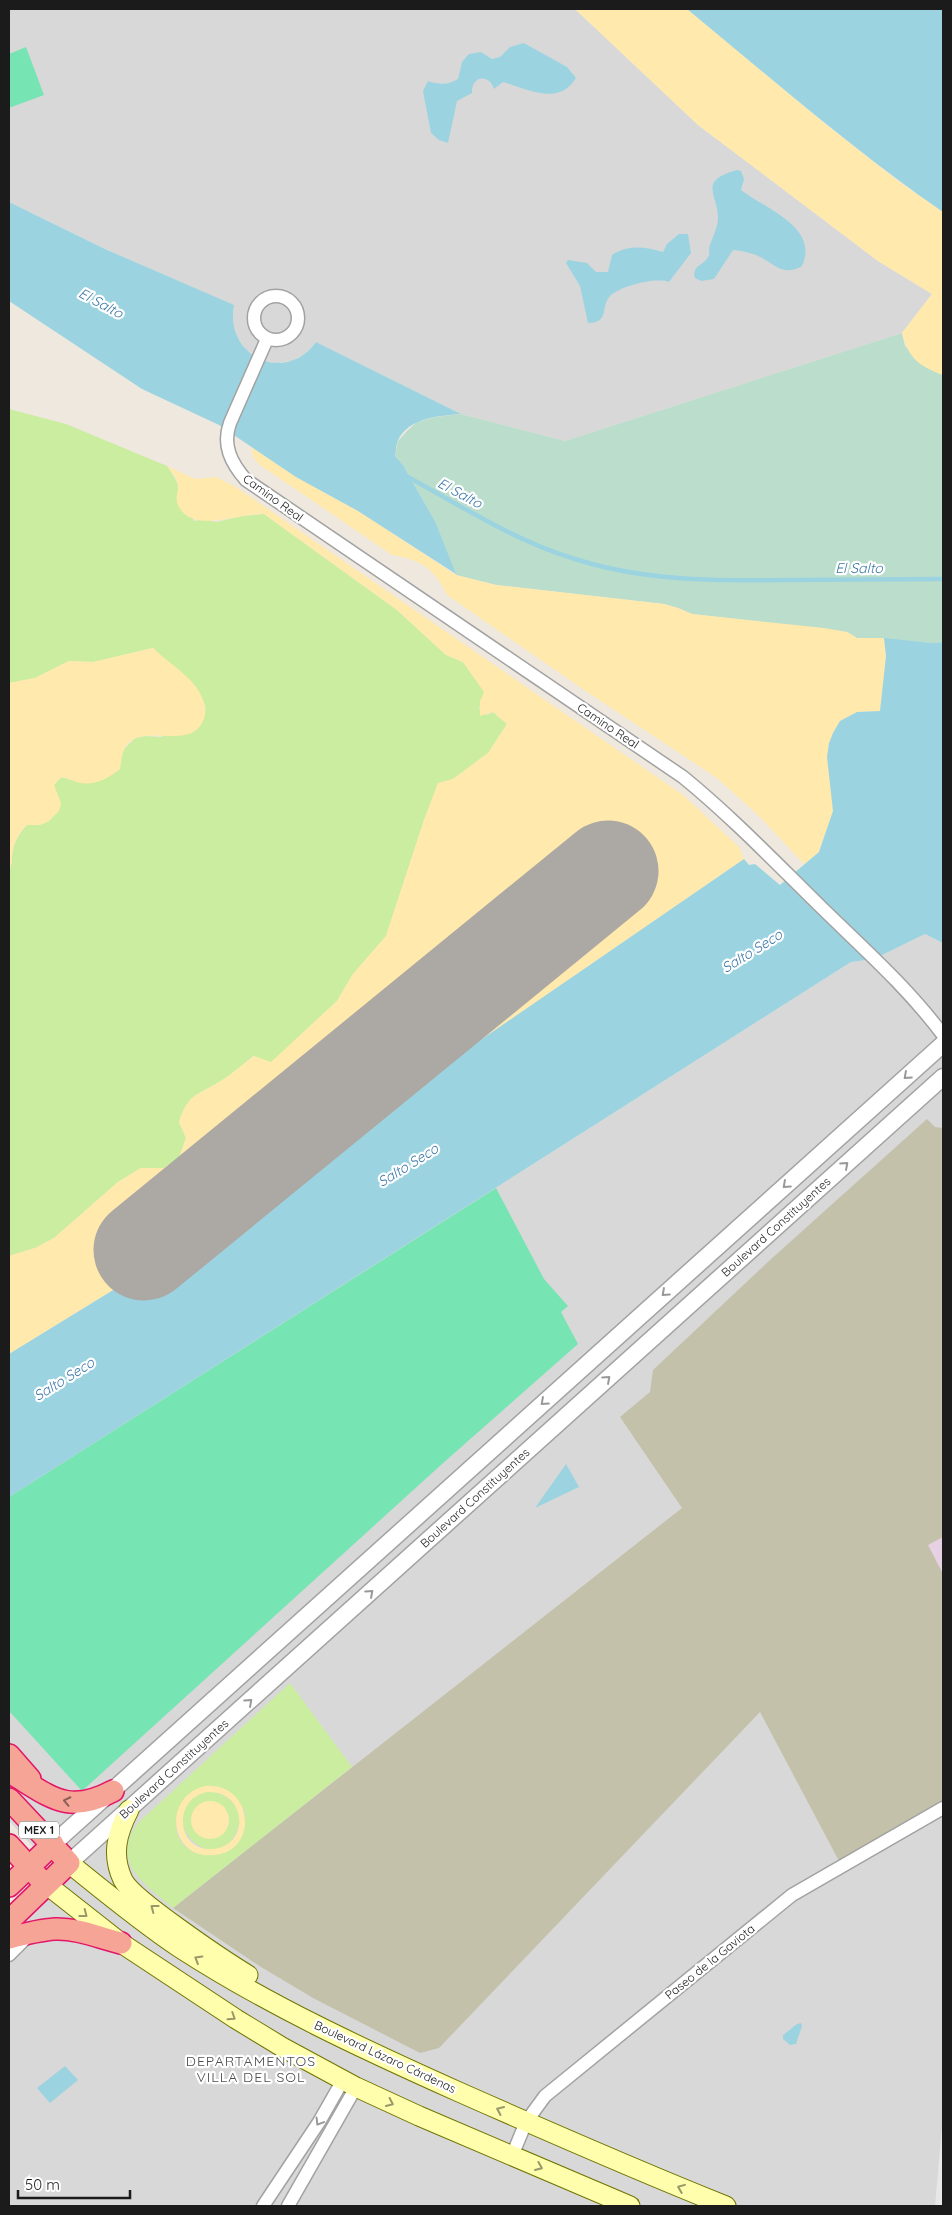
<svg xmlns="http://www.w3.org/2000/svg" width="952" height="2215" font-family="Quicksand,sans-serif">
	<rect width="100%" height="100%" fill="#eee8df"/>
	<!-- residential -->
	<g fill="#d9d8d8">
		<polygon points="9,9 575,9 698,125 878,261 932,294 902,333 565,441 461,414 316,342 305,354 291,361 275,363 264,361 246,350 237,337 232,322 233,305 105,249 9,202"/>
		<polygon points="925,934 943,943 943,2206 9,2206 9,1905 49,1864 9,1821 9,1497 851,962 874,959"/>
	</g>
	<!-- industrial -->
	<polygon fill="#e8d0e5" points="943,1537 943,1574 928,1545"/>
	<!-- construction -->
	<polygon fill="#c3c1aa" points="927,1119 935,1127 943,1128 943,1537 928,1545 943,1574 943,1802 839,1861 760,1712 439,2048 420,2053 313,1998 261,1967 173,1908 682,1508 620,1417 650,1392 653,1370 770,1260"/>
	<!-- grass -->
	<g fill="#caeda0" fill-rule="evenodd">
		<path d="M9,409l57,15 101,42c11,14 19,38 27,55l11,-2 11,3 26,-6 22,-2 133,96 49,45 17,7 22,30 -6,17 8,6 6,-3 14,12 -19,29 -35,26 -15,5 -14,36 -38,116 -33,38 -16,27 -66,62 -18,-7c-11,9 -22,19 -34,26 -23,14 -31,12 -40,40l7,16 -7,20 -15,10h-23l-23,14 -64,56 -19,10 -26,8v-386c4,-6 2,-13 4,-20 2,-10 8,-19 14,-25h13l9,-4 5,-36 7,-8 21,6 39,-20 1,-12 13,-13 10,-2 16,1 45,-28c-7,-28 -34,-41 -53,-61l-60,14 -24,-1 -34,17 -26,5z"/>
		<path d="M290,1683l62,84 -179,141c-28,-24 -65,-46 -34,-86zM214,1786c10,1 15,6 21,13 3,3 6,6 8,9 7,13 -4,37 -16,43 -5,4 -19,5 -26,3 -40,-8 -29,-67 13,-68z"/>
		<path d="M204,1792c23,-2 44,18 32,41 -23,48 -88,-20 -32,-41zM192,1815h37v11h-37z"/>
	</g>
	<!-- wetland -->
	<polygon fill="#bbddcb" points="902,333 905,346 934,371 943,375 943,642 932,643 857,638 847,632 692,614 678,608 664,604 496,585 456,575 436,523 403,465 395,456 398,441 407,431 417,422 435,417 461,414 565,441"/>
	<!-- sand -->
	<g fill="#ffe9ac" fill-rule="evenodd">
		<path d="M575,9h112l137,114 78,61 41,28v163c-25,-10 -34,-16 -41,-42l30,-39 -54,-33 -180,-136z"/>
		<path d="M251,447l45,30 62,34 98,64 40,10 168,19 14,4 14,6 132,14 23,4 10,6h27l2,18 -6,55 -23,1 -17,9 -7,12 -4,10 4,68 -15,42 -14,11 -44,-47 -43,-39 -130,-86 -140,-97c-13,-27 -26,-35 -55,-40l-132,-90 -7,-8z"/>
		<path d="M167,466l28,13 21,-2 20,10 447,308 56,52 5,12 -595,409 -140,86v-98l26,-8 19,-10 64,-56 23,-14h23l15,-10 7,-20 -7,-16c9,-28 17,-26 40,-40 12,-7 23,-17 35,-26l17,6 66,-61 16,-27 33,-38 38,-116 14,-37 15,-4 35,-26 19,-29 -14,-12 -13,4v-15l4,-9 -21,-30 -17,-7 -49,-45 -133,-96c-26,-1 -72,21 -86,-9 -3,-7 0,-12 0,-18 0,-8 -6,-15 -11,-21z"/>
		<path d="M153,648c11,11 24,19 35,30 10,9 19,24 17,37 -8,35 -50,13 -71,24 -12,6 -12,18 -14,30 -10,8 -25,17 -39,14 -7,-1 -12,-5 -20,-6l-7,8 7,18 -2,8 -10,10 -9,4h-13c-7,6 -12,15 -14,25 -2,7 0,14 -4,20v-187l26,-5 34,-17 24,1z"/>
		<path d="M205,1786c48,-4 55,65 9,69 -44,5 -53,-58 -9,-69zM208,1792c40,-1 42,55 4,57 -37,2 -39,-52 -4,-57z"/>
		<circle cx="210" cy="1820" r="19"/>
	</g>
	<!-- pitch -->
	<g fill="#76e4b3">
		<polygon points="26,47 44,95 9,108 9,54"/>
		<polygon points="496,1188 544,1279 568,1306 561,1312 578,1344 442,1464 82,1791 9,1711 9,1497"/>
	</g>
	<!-- parking -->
	<polygon fill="#e7e7e7" points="943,2116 943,2206 935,2206"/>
	<!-- water -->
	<g fill="#9bd4e0">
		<path d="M687,9h256v203c-90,-62 -172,-134 -256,-203z"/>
		<path d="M524,43l43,24 9,11c-17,28 -47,12 -73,4l-9,7c-5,-16 -23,-13 -22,4l-15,8 -9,42 -9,-3 -8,-7 -8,-42 5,-10c12,4 19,4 30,-2l4,-17 7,-8 12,-2 11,7 8,-2 10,-10z"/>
		<path d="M737,170l4,1 3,8 -3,11c23,18 79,37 61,76 -19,12 -29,-4 -46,-11 -6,-2 -16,-5 -23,-5l-19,29 -13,2 -6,-3c-4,-12 9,-13 13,-21 2,-3 1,-6 1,-8 2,-10 9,-20 9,-31 0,-24 -21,-37 19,-48z"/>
		<path d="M9,202l96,47 129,56c-10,51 51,80 82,37l145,72c-22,2 -51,3 -63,26 -2,5 -2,11 -3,16l8,9 33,58 20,51 -98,-63 -62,-34 -77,-52 -77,-36 -133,-88z"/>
		<path d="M679,234h9l3,19 -22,29c-14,-5 -48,4 -59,14 -10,11 0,27 -22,27l-8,-37 -14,-23 2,-3 19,3 9,9h12l4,-17c16,-11 34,-8 51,-3l4,-8z"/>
		<polygon points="884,638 932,643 943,642 943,943 925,934 874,959 851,962 9,1497 9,1354 149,1268 744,859 749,865 755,864 780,885 819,852 833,811 827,757 829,743 833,733 840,721 857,712 880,711 886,656"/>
		<polygon points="566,1464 579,1487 535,1508"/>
		<polygon points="801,2023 802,2026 796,2044 790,2045 783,2039 783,2035 797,2024"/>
		<polygon points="65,2066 78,2080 50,2103 37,2088"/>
	</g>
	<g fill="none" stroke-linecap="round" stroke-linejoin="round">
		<!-- stream -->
		<path stroke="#9bd4e0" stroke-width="4.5" d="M406,476c54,29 107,64 166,82 69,23 141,23 213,22 53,0 105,-1 158,-1"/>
		<!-- runway -->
		<polyline stroke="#aca8a4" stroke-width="101" points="144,1250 608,871"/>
		<defs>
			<g id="minor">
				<circle cx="276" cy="318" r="22"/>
				<path d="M267,339l-37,84c-8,22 1,40 16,57l437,297c49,40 93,86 139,131 42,41 86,80 121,127"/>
				<polyline points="9,1955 28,1936"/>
				<polyline points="512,2156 526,2122 545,2096 792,1895 943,1808"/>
				<polyline points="263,2206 319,2122 343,2080"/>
				<polyline points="288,2206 356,2087"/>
			</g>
			<g id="tertiary">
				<polyline points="53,1844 943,1044"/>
				<polyline points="69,1863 943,1077"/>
			</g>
			<g id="secondary">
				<path d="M129,1810c-12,23 -18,45 -6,70 9,19 102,81 125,95"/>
				<path d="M69,1863c36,29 72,59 111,85 88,57 183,101 279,144 88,39 177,78 267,114"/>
				<polyline points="46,1884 121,1943 236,2019 282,2047 356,2087 419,2116 630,2206"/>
			</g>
			<g id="trunk">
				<polyline points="9,1755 30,1779"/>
				<path d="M9,1772c40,23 57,44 104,19"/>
				<polyline points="9,1799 69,1863 9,1921"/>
				<polyline points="9,1845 39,1878"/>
				<polyline points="9,1886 53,1844"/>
				<path d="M9,1938c15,-4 30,-8 46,-9 22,-1 45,9 66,14"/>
			</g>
		</defs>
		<!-- minor casing -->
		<use href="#minor" stroke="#a2a2a2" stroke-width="15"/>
		<!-- tertiary casing -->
		<use href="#tertiary" stroke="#a2a2a2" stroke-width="19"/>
		<!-- secondary casing -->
		<use href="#secondary" stroke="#6e7400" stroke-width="21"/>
		<!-- trunk casing -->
		<use href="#trunk" stroke="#e31568" stroke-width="24"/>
		<!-- minor -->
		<use href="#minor" stroke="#fff" stroke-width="12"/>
		<!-- tertiary -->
		<use href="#tertiary" stroke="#fff" stroke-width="16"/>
		<!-- secondary -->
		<use href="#secondary" stroke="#fefead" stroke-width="19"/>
		<!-- trunk -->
		<use href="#trunk" stroke="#f6a496" stroke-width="21"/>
	</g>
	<!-- one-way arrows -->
	<defs><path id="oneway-chevron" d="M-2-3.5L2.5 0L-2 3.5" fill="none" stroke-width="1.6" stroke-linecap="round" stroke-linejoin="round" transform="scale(1.25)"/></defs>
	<g stroke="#989898">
		<use href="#oneway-chevron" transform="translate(907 1076) rotate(138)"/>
		<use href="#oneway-chevron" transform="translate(845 1165) rotate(-42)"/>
		<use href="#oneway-chevron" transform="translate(786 1185) rotate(138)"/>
		<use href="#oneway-chevron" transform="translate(665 1293) rotate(138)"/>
		<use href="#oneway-chevron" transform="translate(607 1379) rotate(-42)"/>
		<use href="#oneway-chevron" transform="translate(544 1402) rotate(138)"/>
		<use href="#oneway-chevron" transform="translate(370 1593) rotate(-42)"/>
		<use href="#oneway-chevron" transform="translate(249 1702) rotate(-42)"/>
		<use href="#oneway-chevron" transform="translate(319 2122) rotate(121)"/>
	</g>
	<use stroke="#886058" href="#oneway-chevron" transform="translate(67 1801) rotate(-168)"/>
	<g stroke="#98986b">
		<use href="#oneway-chevron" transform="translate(154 1908) rotate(-143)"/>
		<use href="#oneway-chevron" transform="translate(84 1914) rotate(38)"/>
		<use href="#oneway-chevron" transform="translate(198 1959) rotate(-149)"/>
		<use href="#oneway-chevron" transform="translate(232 2017) rotate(33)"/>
		<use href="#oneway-chevron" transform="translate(390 2103) rotate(25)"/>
		<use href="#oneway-chevron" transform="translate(500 2110) rotate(-156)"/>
		<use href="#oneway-chevron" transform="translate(539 2167) rotate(23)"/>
		<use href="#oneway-chevron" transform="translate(681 2188) rotate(-158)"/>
	</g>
	<g text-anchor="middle" stroke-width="4.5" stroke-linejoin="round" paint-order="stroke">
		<!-- shield labels -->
		<rect fill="#fff" stroke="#5f5f5f" stroke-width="1" x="19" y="1821.5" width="40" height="17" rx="4"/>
		<g font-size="11" font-weight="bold" fill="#1b1b1b">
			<text x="39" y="1834">MEX 1</text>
		</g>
		<!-- street labels -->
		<g font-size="12" fill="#1b1b1b" stroke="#fff">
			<text transform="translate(273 498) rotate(36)" y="4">Camino Real</text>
			<text transform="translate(608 726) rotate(34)" y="4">Camino Real</text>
			<text transform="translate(776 1227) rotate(-42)" y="4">Boulevard Constituyentes</text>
			<text transform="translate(475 1498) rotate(-42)" y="4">Boulevard Constituyentes</text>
			<text transform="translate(174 1769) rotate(-42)" y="4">Boulevard Constituyentes</text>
			<text transform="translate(710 1962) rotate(-39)" y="4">Paseo de la Gaviota</text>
			<text transform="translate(385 2057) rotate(25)" y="4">Boulevard Lázaro Cárdenas</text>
		</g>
		<!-- water labels -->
		<g font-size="14" font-style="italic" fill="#3f7aa9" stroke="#fff">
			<text transform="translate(101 303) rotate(28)" y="5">El Salto</text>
			<text transform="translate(460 493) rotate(28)" y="5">El Salto</text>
			<text x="859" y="573">El Salto</text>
			<text transform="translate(752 951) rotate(-32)" y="5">Salto Seco</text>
			<text transform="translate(408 1165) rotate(-32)" y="5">Salto Seco</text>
			<text transform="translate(64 1379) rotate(-32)" y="5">Salto Seco</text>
		</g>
		<!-- neighbourhood labels -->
		<g font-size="14" letter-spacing="1" fill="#4e4e4e" stroke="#fff">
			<text x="251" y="2066">DEPARTAMENTOS<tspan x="251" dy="16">VILLA DEL SOL</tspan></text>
		</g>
	</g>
	<!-- border -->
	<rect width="952" height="2215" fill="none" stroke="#1b1b1b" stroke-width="20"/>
	<!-- scale -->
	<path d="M18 2190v8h112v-8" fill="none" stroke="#1b1b1b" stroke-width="2.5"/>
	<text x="25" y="2190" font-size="15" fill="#1b1b1b" stroke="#ffffff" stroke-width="4" paint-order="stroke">50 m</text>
</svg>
